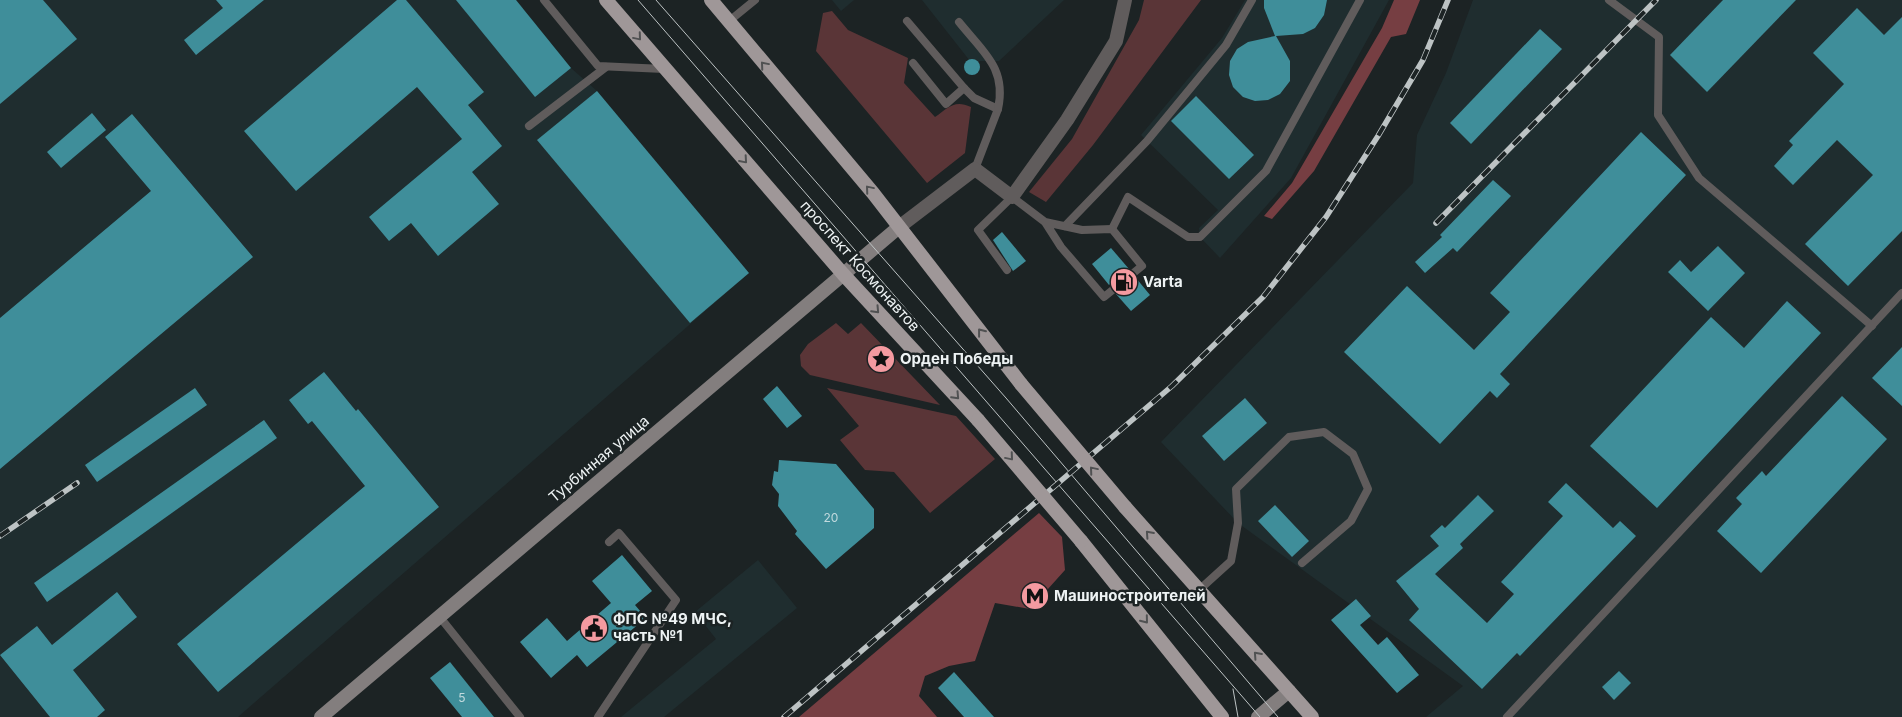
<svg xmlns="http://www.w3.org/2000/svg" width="1902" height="717" font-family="Inter,sans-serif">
	<rect width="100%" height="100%" fill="#1c2324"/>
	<!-- built -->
	<g fill="#1f2d2f">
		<polygon points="0,0 516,0 571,68 597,91 749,273 238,717 0,717"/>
		<polygon points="832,0 854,0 841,11"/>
		<polygon points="922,0 1064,0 999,61 970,61"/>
		<polygon points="1245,0 1389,0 1291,178 1220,258 1200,237 1199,228 1218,210 1141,135 1222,38"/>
		<polygon points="1473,0 1902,0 1902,717 1426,717 1463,686 1238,523 1161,442 1413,183 1417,135 1446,73"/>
		<polygon points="758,560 797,608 664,717 621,717 716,639 695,612"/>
	</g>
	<!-- green -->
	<g fill="#5a3537">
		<polygon points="1144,0 1201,0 1093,145 1046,202 1029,192 1072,139 1139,20"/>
		<path d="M832,11l16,19 60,28 -4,25 31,34c13,-9 19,-18 36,-10l-6,46 -38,30 -111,-132 7,-38z"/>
		<polygon points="836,323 848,334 861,323 940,405 810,375 801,366 800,355 808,344"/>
		<polygon points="827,388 956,416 995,459 930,513 894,472 865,470 840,440 859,426"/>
	</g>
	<!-- forest -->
	<g fill="#763e42">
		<polygon points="1394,0 1420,0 1406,34 1391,37 1314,171 1272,219 1264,216 1292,183 1382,28"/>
		<polygon points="1039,513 1062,537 1065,570 1030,609 995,603 975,661 949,666 925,676 919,696 937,717 799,717"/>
	</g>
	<!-- building -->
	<g fill="#3f8e9a">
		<polygon points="0,0 43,0 77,39 0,104"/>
		<polygon points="216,0 264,0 196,55 184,40 223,8"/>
		<polygon points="397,0 406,0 484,92 468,105 502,146 472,172 499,204 438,256 411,223 389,241 369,217 462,139 417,87 296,191 244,131"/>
		<polygon points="456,0 516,0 571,68 535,97"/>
		<polygon points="1264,0 1327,0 1324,15 1315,28 1303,34 1276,36 1290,61 1290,81 1280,94 1268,100 1255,101 1243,97 1233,87 1229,75 1230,61 1237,49 1248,42 1275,36 1264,8"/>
		<polygon points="1723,0 1796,0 1707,92 1670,55"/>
		<polygon points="1857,8 1884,35 1902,17 1902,231 1848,286 1805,244 1873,175 1837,140 1793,185 1774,166 1793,145 1789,141 1844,84 1813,53"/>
		<polygon points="1540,29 1562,49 1471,144 1450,123"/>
		<circle cx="972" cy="67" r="8"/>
		<polygon points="597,91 749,273 690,323 537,140"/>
		<polygon points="1196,96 1254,155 1229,179 1171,121"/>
		<polygon points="92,113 106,130 61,168 47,152"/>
		<polygon points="132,114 253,257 0,469 0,318 151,191 105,137"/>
		<polygon points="1641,132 1686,175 1500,374 1510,384 1497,398 1490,391 1440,444 1344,352 1407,286 1474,350 1510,312 1490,293"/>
		<polygon points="1493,180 1511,196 1457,252 1453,248 1425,273 1415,262 1442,237 1440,235"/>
		<polygon points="1002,232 1026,261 1013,271 993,240"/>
		<polygon points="1718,246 1745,273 1708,311 1668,272 1680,260 1691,272"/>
		<polygon points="1111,248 1129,269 1109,285 1092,264"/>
		<polygon points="1136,278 1150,295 1131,311 1116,294"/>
		<polygon points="1787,301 1821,333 1657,508 1590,446 1711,317 1744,348"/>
		<polygon points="1902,347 1902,406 1872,378"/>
		<polygon points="324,372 356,411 358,409 439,507 218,692 177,644 365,486 312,421 308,424 289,400"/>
		<polygon points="777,386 802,416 787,428 763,399"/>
		<polygon points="195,388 207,405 97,482 85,465"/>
		<polygon points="1842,396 1887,439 1761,573 1717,531 1742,504 1736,498 1762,471 1766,476"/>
		<polygon points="1245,398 1267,423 1224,461 1202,436"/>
		<polygon points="264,420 277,438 47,602 34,583"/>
		<polygon points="779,460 836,464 874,509 874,528 826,569 795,534 797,531 778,506 779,494 772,485 774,471 778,472"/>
		<polygon points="1566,483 1613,528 1620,521 1636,536 1520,656 1517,653 1482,689 1409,620 1419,609 1396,581 1439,546 1430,536 1442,525 1445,528 1478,495 1494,511 1460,544 1463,548 1435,574 1487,623 1514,594 1501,582 1563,516 1548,502"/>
		<polygon points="1275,505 1309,541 1292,557 1258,521"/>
		<polygon points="622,555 652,591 635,605 646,618 587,667 577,655 551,678 520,642 547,618 567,641 611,603 592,581"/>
		<polygon points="117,592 137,617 73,670 105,710 97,717 50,717 0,655 37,626 52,645"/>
		<polygon points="1356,599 1371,616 1360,625 1378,645 1387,637 1419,675 1397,693 1331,620"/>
		<polygon points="450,662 494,717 462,717 430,678"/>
		<polygon points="1619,671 1631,683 1614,700 1602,687"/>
		<polygon points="954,672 994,717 964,717 938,688"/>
	</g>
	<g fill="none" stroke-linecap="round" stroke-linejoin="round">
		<!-- service -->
		<g stroke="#605c5c" stroke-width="8">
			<polyline points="544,0 598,66 664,69"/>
			<polyline points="1609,0 1659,37 1658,115 1699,178 1872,326"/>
			<polyline points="907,21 964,88 974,98 998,109 975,169"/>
			<polyline points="728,22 755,0"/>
			<path d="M959,22c24,30 48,46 39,87"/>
			<polyline points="913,63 946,104 964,88"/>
			<polyline points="529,126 606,67"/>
			<polyline points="1065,226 1147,141 1226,45 1252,0"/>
			<polyline points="1112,229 1128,197 1188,237 1200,237 1266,171 1360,0"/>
			<polyline points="1007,270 978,230 1012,197 1045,222 1082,230 1112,229 1142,266 1104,297 1061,247 1045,222"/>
			<polyline points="1199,590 1231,561 1238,523 1236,489 1289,437 1324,432 1353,454 1368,489 1351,521 1302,563"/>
			<polyline points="439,616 520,717"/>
			<polyline points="598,717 676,600 619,533 609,542"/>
			<polyline points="1507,717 1902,293"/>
		</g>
		<!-- minor -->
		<polyline stroke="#605c5c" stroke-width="14" points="899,227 975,169 1012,197 1067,120 1116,41 1125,0"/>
		<!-- secondary -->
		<g stroke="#837e7e" stroke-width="14">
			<polyline points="321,717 899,227"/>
			<polyline points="1258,717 1289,691"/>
		</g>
		<!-- primary -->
		<g stroke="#9f9798" stroke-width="14">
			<polyline points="606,0 843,274 978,420"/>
			<polyline points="711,0 873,193 1021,384"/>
			<polyline points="1125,507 1312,717"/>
			<polyline points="1081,541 1222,717"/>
		</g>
		<!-- tram -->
		<g stroke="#bdc3c4" stroke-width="1">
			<polyline points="638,0 1260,717"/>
			<polyline points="656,0 1006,398 1278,717"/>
			<polyline points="1233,689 1238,717"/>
		</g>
		<defs>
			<g id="rail">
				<polyline points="1436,223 1656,0"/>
				<polyline points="0,536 77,483"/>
				<polyline points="784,717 1172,386 1263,297 1326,217 1378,136 1423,60 1448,0"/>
			</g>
		</defs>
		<!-- rail casing -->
		<use href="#rail" stroke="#bdc3c4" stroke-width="5.5"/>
		<!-- rail -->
		<use href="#rail" stroke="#1c2324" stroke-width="4" stroke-dasharray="11" stroke-linecap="butt"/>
		<!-- primary-bridge -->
		<g stroke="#9f9798" stroke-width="14">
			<polyline points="1021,384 1125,507"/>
			<polyline points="978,420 1081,541"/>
		</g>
	</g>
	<!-- one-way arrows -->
	<defs><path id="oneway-chevron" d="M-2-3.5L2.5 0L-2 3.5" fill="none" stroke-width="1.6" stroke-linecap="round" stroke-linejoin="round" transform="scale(1.25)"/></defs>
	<g stroke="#505152">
		<use href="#oneway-chevron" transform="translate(638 37) rotate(50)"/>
		<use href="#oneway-chevron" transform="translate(764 65) rotate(-130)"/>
		<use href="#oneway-chevron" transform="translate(744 160) rotate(49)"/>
		<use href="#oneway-chevron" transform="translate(869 189) rotate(-130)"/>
		<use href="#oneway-chevron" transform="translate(876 310) rotate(47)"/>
		<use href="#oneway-chevron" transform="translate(981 332) rotate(-128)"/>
		<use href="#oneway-chevron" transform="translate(956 396) rotate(47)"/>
		<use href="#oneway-chevron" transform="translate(1010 457) rotate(50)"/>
		<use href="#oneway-chevron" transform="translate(1093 470) rotate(-130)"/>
		<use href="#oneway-chevron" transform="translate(1149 534) rotate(-132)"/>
		<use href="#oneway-chevron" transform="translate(1145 620) rotate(51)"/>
		<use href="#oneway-chevron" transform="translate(1257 655) rotate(-132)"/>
	</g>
	<!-- icons -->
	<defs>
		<symbol id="fuel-disc" viewBox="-11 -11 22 22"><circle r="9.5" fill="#f49aa0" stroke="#1c2324"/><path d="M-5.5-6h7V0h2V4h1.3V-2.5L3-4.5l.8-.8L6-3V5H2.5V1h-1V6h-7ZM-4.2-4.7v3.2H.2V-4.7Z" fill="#111"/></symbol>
		<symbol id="sight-disc" viewBox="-11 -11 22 22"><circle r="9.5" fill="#f49aa0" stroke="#1c2324"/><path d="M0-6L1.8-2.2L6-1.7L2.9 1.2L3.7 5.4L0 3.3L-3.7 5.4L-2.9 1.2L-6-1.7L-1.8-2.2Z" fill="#111"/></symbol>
		<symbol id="metro-disc" viewBox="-11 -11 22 22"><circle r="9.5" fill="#f49aa0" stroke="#1c2324"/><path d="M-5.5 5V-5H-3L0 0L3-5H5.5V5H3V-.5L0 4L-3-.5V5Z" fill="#111"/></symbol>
		<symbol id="civic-disc" viewBox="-11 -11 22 22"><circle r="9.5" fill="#f49aa0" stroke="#1c2324"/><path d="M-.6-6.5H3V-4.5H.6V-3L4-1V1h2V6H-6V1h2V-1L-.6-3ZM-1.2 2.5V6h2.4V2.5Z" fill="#111"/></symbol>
	</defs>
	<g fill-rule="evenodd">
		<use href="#fuel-disc" x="1108" y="266" width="32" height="32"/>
		<use href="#sight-disc" x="865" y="343" width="32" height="32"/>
		<use href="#metro-disc" x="1019" y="580" width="32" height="32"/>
		<use href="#civic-disc" x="578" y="612" width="32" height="32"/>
	</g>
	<g text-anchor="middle" stroke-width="5" stroke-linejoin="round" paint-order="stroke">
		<!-- number labels -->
		<g font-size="12" fill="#c2dade">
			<text x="831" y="522">20</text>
			<text x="462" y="702">5</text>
		</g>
		<!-- street labels -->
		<g font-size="15" fill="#eef3f4" stroke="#1c2324">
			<text transform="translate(860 266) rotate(48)" y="5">проспект Космонавтов</text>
			<text transform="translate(599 459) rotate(-40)" y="5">Турбинная улица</text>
		</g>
		<!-- poi labels -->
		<g font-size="15" font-weight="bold" fill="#eef3f4" stroke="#1c2324" text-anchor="start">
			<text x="1143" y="287">Varta</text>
			<text x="900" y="364">Орден Победы</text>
			<text x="1054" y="601">Машиностроителей</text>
			<text x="613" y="624">ФПС №49 МЧС,<tspan x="613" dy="17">часть №1</tspan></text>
		</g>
	</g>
</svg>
